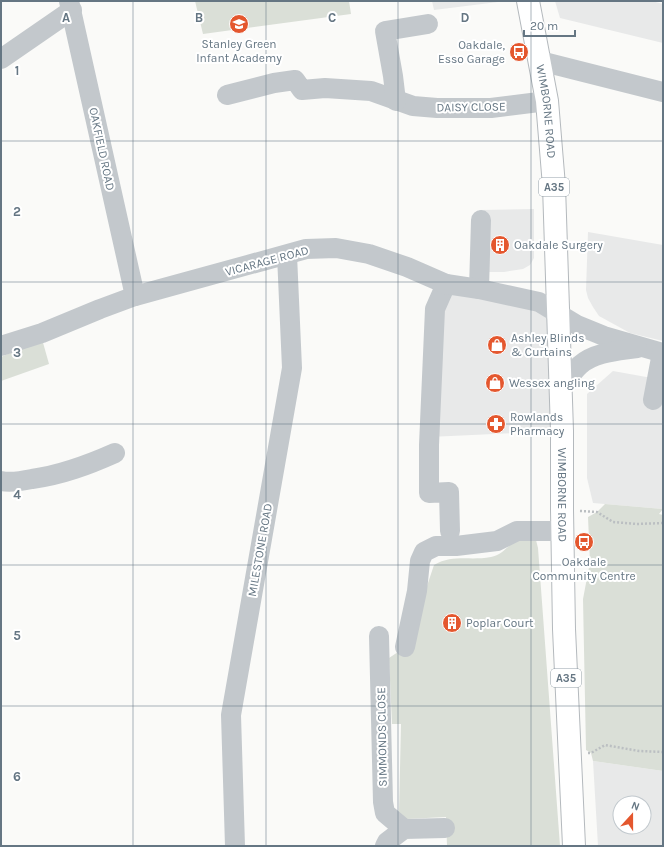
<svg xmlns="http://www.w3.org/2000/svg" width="664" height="847" font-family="Karla,sans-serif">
	<rect width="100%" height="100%" fill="#fafaf8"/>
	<!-- built -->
	<g fill="#e8e9e9" fill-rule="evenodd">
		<polygon points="432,1 506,1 434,10"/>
		<polygon points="555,1 652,1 663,4 663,43 560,18"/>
		<polygon points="534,209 534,258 530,265 523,269 504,272 477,272 479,210"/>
		<polygon points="588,232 663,245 663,341 630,333 599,316 593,307 588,298 586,290"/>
		<polygon points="446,284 559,313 562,431 429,437"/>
		<polygon points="613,371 663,380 663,509 593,503 587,478 587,394"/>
		<path d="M593,761l70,10v75h-65zM620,803h24v24h-24z"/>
	</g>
	<!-- green -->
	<g fill="#dadfd7">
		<polygon points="195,1 349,1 351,14 203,34"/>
		<polygon points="42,339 49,364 1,381 1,357"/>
		<polygon points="605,504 663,509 659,514 663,515 663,771 593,761 591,753 586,750 583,599 590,562 588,517 597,512"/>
		<path d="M519,538l17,2 2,8 22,298h-113l-1,-29 -40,2 -7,-6 2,-89h-9l-3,-66 9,-6 28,-63 8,-24c19,-11 36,-4 57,-8 12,-2 18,-13 28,-19z"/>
	</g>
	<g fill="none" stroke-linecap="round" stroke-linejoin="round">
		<defs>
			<g id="highway">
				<path id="s1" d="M528,1l19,100 7,85 8,245v79l2,119 10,217"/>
			</g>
		</defs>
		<!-- highway casing -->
		<use href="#highway" stroke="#b4b9bd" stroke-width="24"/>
		<!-- path -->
		<g stroke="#bbbfc2" stroke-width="2.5" stroke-dasharray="2 2" stroke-linecap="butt">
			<polyline points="580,511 597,512 613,522 637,524 663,523"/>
			<polyline points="588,753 591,753 605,745 639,751 663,752"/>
		</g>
		<!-- minor -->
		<g stroke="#c3c8cc" stroke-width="20">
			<polyline points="69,1 135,296"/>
			<polyline points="1,59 72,10"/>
			<polyline points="540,61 663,92"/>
			<polyline points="227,95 274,83 295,80 302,90 325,88 371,91 413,106 437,108 491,108 547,101"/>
			<polyline points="396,101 393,76 385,31 428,24"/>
			<polyline points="446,284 435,309 429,445 429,493 449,492 450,531"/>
			<polyline points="479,289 481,220"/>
			<polyline points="1,346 42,333 100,309 135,296 306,249 336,248 369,254 407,267 446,284 479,289 539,302 577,325 604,336 663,353"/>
			<path d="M560,390c6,-8 12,-18 20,-25 15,-13 38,-14 57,-17"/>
			<polyline points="653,400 662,353"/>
			<path d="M1,481c10,2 21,0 31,-2 30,-4 56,-14 83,-26"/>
			<polyline points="379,636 383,802 385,813 404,829"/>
			<polyline points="405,647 417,591 420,561 424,552 436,546 456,546 497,541 517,531 562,531"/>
			<polyline points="235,846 231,715 292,368 287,255"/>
			<polyline points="385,846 387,842 404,829 445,828"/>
		</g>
		<!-- highway -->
		<use href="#highway" stroke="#fff" stroke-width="22"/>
	</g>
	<!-- grid -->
	<path fill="none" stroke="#657683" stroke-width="1" stroke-opacity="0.55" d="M133,1v845M266,1v845M398,1v845M531,1v845M1,141h662M1,282h662M1,424h662M1,565h662M1,706h662"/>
	<!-- icons -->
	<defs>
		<symbol id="school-disc" viewBox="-11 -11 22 22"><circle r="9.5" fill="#e4572e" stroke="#fff"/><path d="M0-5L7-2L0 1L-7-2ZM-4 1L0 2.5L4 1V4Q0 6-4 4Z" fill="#fff"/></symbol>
		<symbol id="bus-disc" viewBox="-11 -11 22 22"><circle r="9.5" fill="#e4572e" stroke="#fff"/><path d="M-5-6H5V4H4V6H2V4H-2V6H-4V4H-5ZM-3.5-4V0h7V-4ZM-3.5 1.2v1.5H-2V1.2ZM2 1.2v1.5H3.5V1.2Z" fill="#fff"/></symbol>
		<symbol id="building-disc" viewBox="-11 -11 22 22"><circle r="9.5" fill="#e4572e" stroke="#fff"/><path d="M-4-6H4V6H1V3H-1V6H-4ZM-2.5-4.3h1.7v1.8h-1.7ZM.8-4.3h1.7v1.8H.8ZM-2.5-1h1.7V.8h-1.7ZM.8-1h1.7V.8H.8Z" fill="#fff"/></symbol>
		<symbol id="shop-disc" viewBox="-11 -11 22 22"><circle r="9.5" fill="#e4572e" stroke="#fff"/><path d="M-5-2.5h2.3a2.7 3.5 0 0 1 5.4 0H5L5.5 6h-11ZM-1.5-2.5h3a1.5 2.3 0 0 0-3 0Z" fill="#fff"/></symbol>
		<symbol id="pharmacy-disc" viewBox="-11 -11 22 22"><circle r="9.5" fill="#e4572e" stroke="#fff"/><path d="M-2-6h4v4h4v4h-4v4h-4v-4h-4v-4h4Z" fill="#fff"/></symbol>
	</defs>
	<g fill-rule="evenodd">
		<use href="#school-disc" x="228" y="13" width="22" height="22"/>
		<use href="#bus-disc" x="508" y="41" width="22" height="22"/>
		<use href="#building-disc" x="489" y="234" width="22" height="22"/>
		<use href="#shop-disc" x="486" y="334" width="22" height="22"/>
		<use href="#shop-disc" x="484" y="372" width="22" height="22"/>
		<use href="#pharmacy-disc" x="485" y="413" width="22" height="22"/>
		<use href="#bus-disc" x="573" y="531" width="22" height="22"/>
		<use href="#building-disc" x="441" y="612" width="22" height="22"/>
	</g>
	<g text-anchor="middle" stroke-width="4" stroke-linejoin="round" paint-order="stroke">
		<!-- shield labels -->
		<g fill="#fff" stroke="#939fa8" stroke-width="1">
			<rect x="539" y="178" width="30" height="18" rx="3"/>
			<rect x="551" y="669" width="30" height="18" rx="3"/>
		</g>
		<g font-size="11" font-weight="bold" fill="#657683">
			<text x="554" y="191">A35</text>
			<text x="566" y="682">A35</text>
		</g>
		<!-- poi labels -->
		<g font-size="12" fill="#657683" stroke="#fff" text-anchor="start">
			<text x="239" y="48" text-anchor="middle">Stanley Green<tspan x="239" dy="14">Infant Academy</tspan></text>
			<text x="505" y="49" text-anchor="end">Oakdale,<tspan x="505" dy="14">Esso Garage</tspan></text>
			<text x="514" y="249">Oakdale Surgery</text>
			<text x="511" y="342">Ashley Blinds<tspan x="511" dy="14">&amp; Curtains</tspan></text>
			<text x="509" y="387">Wessex angling</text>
			<text x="510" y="421">Rowlands<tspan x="510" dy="14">Pharmacy</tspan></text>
			<text x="584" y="566" text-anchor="middle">Oakdale<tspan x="584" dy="14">Community Centre</tspan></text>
			<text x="466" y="627">Poplar Court</text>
		</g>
		<!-- street labels -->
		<g font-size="12" fill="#657683" stroke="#fff">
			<text transform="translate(471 107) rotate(-1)" y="4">DAISY CLOSE</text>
			<text dy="4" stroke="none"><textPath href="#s1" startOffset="112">WIMBORNE ROAD</textPath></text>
			<text transform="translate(102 149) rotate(78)" y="4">OAKFIELD ROAD</text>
			<text transform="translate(267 261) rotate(-15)" y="4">VICARAGE ROAD</text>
			<text dy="4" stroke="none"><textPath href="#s1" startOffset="496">WIMBORNE ROAD</textPath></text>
			<text transform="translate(260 550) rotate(-80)" y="4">MILESTONE ROAD</text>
			<text transform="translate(382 737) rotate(-91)" y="4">SIMMONDS CLOSE</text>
		</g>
	</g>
	<g font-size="13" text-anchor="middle" font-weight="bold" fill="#657683" stroke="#fff" stroke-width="4" stroke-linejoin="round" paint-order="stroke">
		<text x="66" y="22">A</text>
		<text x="199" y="22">B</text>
		<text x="332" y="22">C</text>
		<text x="465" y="22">D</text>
		<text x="17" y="75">1</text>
		<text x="17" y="216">2</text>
		<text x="17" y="357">3</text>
		<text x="17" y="499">4</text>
		<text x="17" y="640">5</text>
		<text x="17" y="781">6</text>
	</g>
	<!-- border -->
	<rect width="664" height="847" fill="none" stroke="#657683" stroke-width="4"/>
	<!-- north arrow -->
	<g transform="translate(632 815) rotate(21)"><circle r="19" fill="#ffffff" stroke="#c1c8cd"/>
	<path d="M0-3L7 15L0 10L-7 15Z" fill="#e4572e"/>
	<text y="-6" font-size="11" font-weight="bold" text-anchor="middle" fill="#657683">N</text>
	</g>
	<!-- scale -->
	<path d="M524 30v6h51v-6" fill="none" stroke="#657683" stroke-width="2"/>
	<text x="530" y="30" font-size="12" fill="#657683" stroke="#ffffff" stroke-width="3" paint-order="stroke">20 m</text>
</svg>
